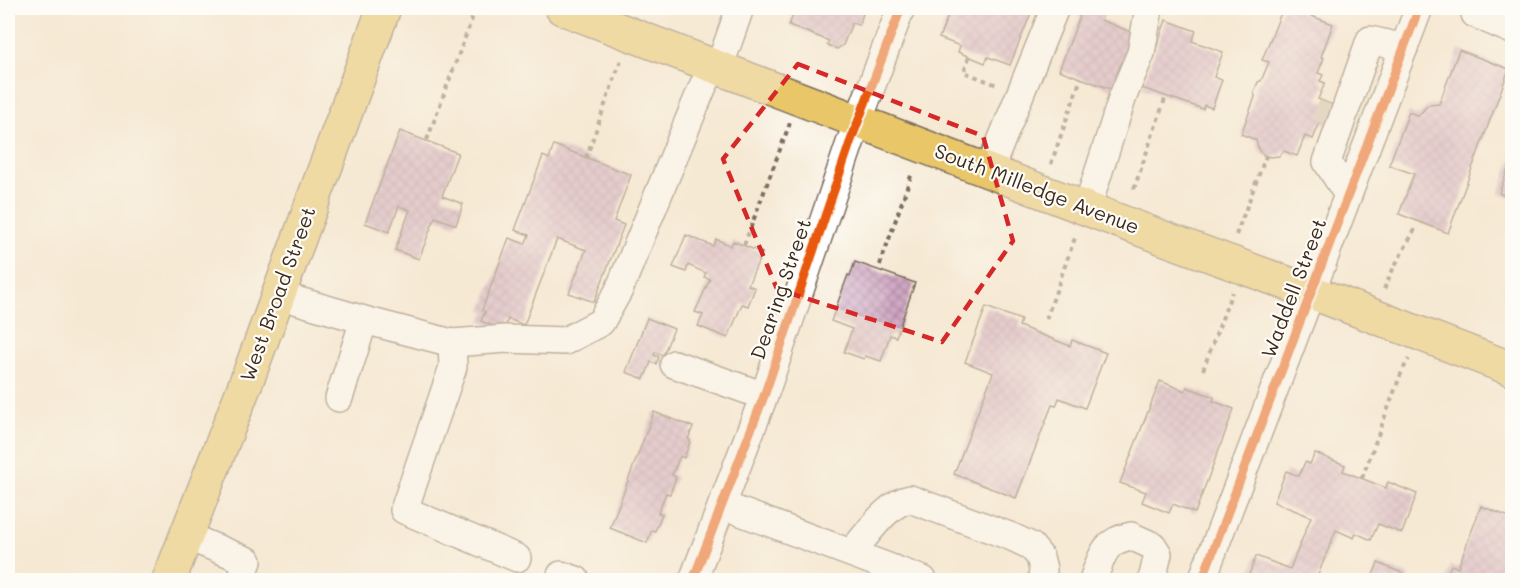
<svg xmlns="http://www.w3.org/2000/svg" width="1520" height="588" font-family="Mali,sans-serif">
	<defs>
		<pattern id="building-cross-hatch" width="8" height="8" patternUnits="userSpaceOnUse" patternTransform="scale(1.5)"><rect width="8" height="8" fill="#d0a7c4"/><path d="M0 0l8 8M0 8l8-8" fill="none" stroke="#aa889f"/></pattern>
	</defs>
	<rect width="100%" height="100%" fill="#fdfcf7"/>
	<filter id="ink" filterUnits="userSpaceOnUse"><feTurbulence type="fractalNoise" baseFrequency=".0167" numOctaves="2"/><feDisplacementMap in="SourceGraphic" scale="12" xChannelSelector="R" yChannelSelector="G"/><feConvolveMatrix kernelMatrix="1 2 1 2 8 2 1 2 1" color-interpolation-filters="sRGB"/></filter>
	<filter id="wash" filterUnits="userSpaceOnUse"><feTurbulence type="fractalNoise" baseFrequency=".008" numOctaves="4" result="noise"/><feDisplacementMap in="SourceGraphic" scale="24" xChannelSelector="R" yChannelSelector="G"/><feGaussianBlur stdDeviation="1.35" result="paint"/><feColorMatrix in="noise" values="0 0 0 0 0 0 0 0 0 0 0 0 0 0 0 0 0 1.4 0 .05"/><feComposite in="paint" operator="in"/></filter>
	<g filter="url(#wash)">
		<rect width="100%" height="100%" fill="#f6e9d4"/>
		<g id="blocks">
			<!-- building -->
			<g fill="url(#building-cross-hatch)">
				<polygon points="796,8 865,8 859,25 852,23 843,45 837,49 827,45 829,41 789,25"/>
				<polygon points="951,8 1033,8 1010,65 988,57 985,63 958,52 960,46 939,38"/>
				<polygon points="1078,8 1106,8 1101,20 1136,34 1113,90 1059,70 1080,16 1076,14"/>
				<polygon points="1283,8 1290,8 1333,24 1321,57 1324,58 1318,73 1323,75 1320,81 1325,83 1318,99 1340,108 1333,127 1320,122 1313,139 1305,136 1297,156 1284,151 1279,156 1270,157 1264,155 1259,151 1256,140 1241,134 1255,97 1254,92 1258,82 1261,81 1269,62 1262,60"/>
				<polygon points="1166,20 1196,31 1192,41 1223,52 1214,77 1222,80 1212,108 1204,105 1203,109 1142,88"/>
				<polygon points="1459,50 1509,69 1448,233 1399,214 1414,174 1389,165 1409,112 1418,116 1428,105 1439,104"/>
				<polygon points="400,131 458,153 442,196 463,204 456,225 435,217 419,259 395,250 410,210 399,206 389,232 365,223"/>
				<polygon points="554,145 631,175 614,221 624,225 594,302 569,293 586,250 557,239 524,325 508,319 504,330 481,321 485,312 482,310 509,238 525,244 529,235 515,230 543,156 549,159"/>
				<polygon points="1512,158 1512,199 1499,193"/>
				<polygon points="686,235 713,246 716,239 731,246 733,241 762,253 748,285 755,288 748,306 742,304 728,338 698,326 703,315 695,312 710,279 704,277 706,273 688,265 686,272 673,267"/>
				<polygon points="855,262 915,283 896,337 890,335 881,361 865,356 864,359 844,352 852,329 831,321 848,275 850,276"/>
				<polygon points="986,307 1021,320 1019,326 1070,346 1072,340 1106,353 1085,408 1059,398 1056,406 1052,405 1016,498 954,474 993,373 965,362"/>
				<polygon points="647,318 674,329 663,355 655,352 654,355 659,357 656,364 651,362 644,379 626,372"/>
				<polygon points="1160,381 1185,391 1187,387 1214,397 1213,401 1234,409 1195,513 1173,504 1169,513 1142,502 1146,492 1120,483"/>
				<polygon points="654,412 693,427 688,439 690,440 690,442 684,458 680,456 672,475 676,477 670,494 666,493 658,513 662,514 655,531 652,530 647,543 610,528"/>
				<polygon points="1315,453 1345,465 1343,471 1386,488 1388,482 1417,494 1402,533 1378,524 1371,540 1356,533 1354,538 1336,530 1316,580 1247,580 1256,556 1290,569 1311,517 1274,502 1286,471 1299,476 1305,462 1310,464"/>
				<polygon points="1481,506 1512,518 1512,580 1445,580 1451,565 1458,568"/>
				<polygon points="1378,563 1409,576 1407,580 1371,580"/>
			</g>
		</g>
	</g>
	<g filter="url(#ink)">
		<use href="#blocks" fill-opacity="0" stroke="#7c6d5e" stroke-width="1.5"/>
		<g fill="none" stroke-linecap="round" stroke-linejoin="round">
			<!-- minor-tunnel -->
			<polyline stroke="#d1c3b0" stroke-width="27" stroke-dasharray="27 14" stroke-linecap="butt" points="1325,124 1332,105"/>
			<defs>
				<g id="minor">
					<polyline points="1478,8 1475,14 1512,30"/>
					<polyline points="719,68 740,8"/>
					<polyline points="989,171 1055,8"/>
					<polyline points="1348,195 1327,162 1370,40 1404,48"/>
					<polyline points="1087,208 1123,96 1141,53 1149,8"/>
					<polyline points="278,295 364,320 452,343 506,339 565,341 601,322 619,290 703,86 714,66"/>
					<polyline points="452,343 453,367 404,510 517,558"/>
					<polyline points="674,364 764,396"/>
					<polyline points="339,398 364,320"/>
					<polyline points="722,505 923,580"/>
					<polyline points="186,536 248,561 241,580"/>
					<path d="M852,552c15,-17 35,-49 58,-53l102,38 19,9 9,11 3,12 -1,11"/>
					<polyline points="561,575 576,580"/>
					<polyline points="693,580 764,396 850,143 901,8"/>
					<path d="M1093,580c9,-23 10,-39 38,-44l22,10 5,8 -6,26"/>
					<polyline points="1202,580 1419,8"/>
				</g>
				<g id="major">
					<polyline points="562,8 1166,239 1311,292 1512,369"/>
					<polyline points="169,580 250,372 384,8"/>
				</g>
			</defs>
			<!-- minor casing -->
			<use href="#minor" stroke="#7c6d5e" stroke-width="30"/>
			<!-- major casing -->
			<use href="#major" stroke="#7c6d5e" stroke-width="36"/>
			<!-- path -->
			<g stroke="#7c6d5e" stroke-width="4" stroke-dasharray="4.5 4.5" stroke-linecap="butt">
				<polyline points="969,57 964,72 997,85"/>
				<polyline points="427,140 476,8"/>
				<polyline points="586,158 621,60"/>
				<polyline points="1051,164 1081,78"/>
				<polyline points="1134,189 1166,96"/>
				<polyline points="1236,235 1266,156"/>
				<polyline points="744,245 790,123"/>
				<polyline points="880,265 912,173"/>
				<polyline points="1384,289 1394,267 1417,226"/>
				<polyline points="1046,319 1076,235"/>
				<polyline points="1203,370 1232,292"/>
				<polyline points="1362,478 1402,371 1409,359"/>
			</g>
			<!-- minor -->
			<use href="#minor" stroke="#fff" stroke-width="27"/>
			<!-- major -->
			<use href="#major" stroke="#e9c769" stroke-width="33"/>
			<defs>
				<g id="cycleway">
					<polyline points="693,580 764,396 850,143 901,8"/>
					<polyline points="1202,580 1419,8"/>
				</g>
			</defs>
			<!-- cycleway casing -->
			<use href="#cycleway" stroke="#fdfcf7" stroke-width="13"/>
			<!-- cycleway -->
			<use href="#cycleway" stroke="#e8590c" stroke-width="9"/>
		</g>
	</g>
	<!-- marked area -->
	<path d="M0 0H1520V588H0ZM798,64l185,72 30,105 -71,101 -165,-53 -54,-130z" fill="#f6e9d4" fill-opacity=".55" fill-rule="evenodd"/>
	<path fill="none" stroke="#d62828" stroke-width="4.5" stroke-dasharray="12 8" stroke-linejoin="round" d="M798,64l185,72 30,105 -71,101 -165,-53 -54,-130z"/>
	<g text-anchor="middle" stroke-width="4.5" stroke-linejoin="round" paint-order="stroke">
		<!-- street labels -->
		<g font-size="20" fill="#3b2a1e" stroke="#fdfcf7">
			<text transform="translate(1037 189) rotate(21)" y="7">South Milledge Avenue</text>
			<text transform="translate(1294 288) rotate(-69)" y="7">Waddell Street</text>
			<text transform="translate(781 289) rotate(-71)" y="7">Dearing Street</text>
			<text transform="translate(278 294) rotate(-70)" y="7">West Broad Street</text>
		</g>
	</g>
	<!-- margin -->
	<rect width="1520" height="588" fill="none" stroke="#fdfcf7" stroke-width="30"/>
</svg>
